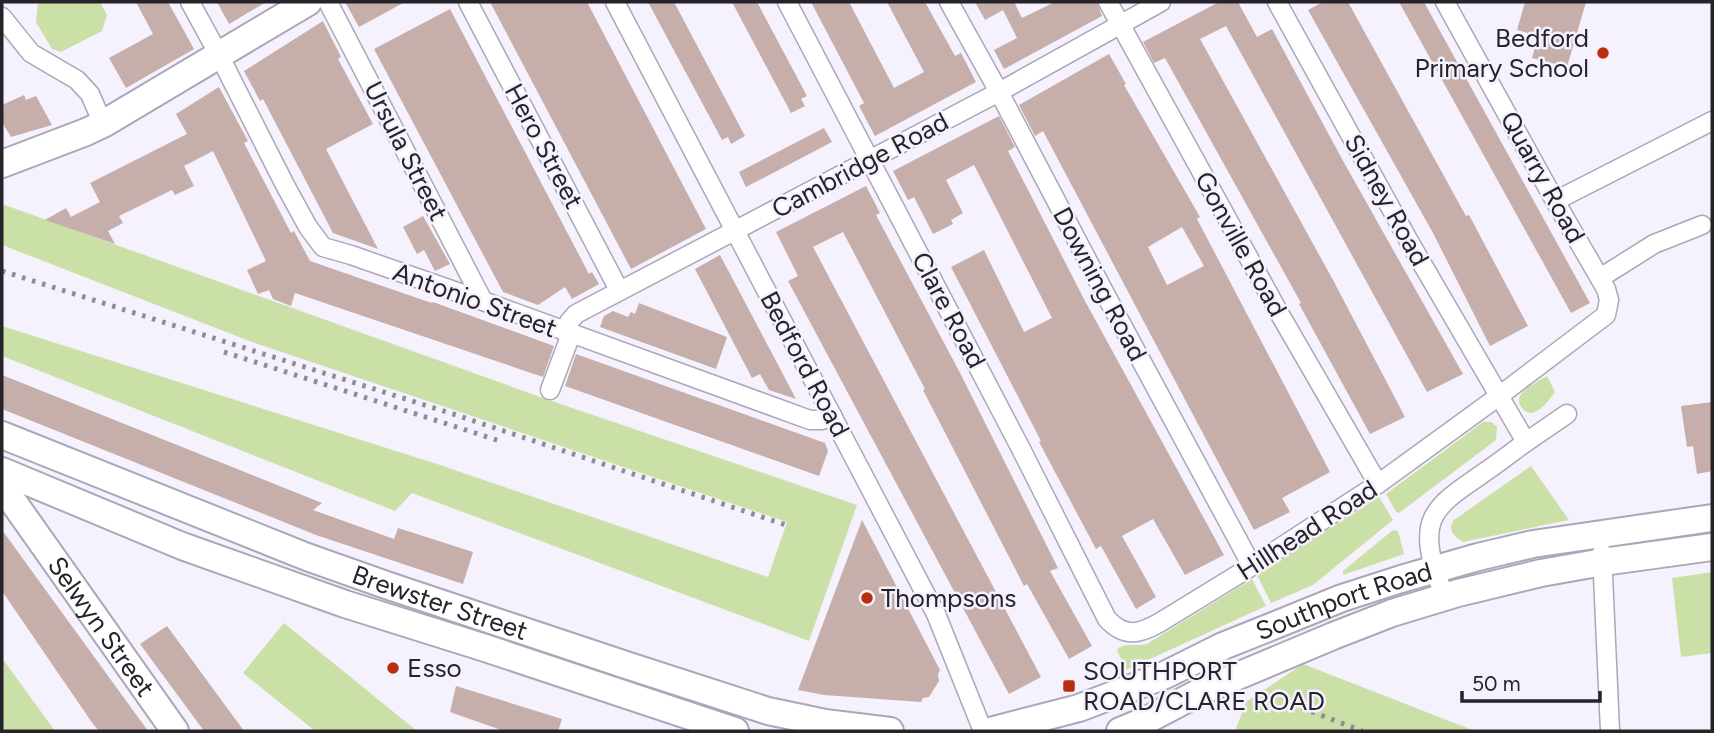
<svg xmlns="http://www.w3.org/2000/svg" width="1714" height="733" font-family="Figtree,sans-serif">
	<rect width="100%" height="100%" fill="#f5f1fd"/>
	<!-- green -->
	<g fill="#cbe0a7">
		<polygon points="40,2 100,2 107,15 102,31 61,52 52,49 36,22 38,3"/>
		<polygon points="2,204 546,399 857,505 809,641 412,493 395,511 2,356 2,326 440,465 768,577 787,522 252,342 2,245"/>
		<path d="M1547,376l8,16c-6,8 -22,32 -34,15 -2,-4 -3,-7 -1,-11 3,-7 20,-16 27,-20z"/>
		<polygon points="1483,422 1491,422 1497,427 1496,440 1399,513 1396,512 1386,494"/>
		<path d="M1531,466l38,54 -106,22c-9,-6 -16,-12 -9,-22z"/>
		<polygon points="1379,497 1393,520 1313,585 1271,603 1257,575"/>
		<polygon points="1393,530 1398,531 1404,554 1343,575 1343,571"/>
		<polygon points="1712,572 1712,653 1681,657 1672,578"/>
		<path d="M1252,579l14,27 -140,64 -9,-20c7,-8 19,-3 30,-6z"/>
		<polygon points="284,623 417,731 315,731 243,673"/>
		<polygon points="2,658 55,731 2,731"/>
		<polygon points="1303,664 1475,731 1235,731 1246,702"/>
	</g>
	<!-- building -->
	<g fill="#c6aeab" fill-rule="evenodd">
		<polygon points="136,2 168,2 194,49 126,88 109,58 153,34"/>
		<polygon points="217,2 266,2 229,24"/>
		<polygon points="345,2 405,2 359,27"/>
		<polygon points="490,2 587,2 706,229 631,269"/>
		<polygon points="648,2 674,2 745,136 731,144 728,137 722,140"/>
		<polygon points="732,2 757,2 807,96 801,99 805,106 791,113"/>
		<polygon points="811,2 849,2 894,88 924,72 887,2 925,2 955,56 961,53 976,82 875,136 859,106 864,103"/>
		<polygon points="975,2 1018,2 1015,4 1022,18 1055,2 1097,2 1102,16 1004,69 994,50 1017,38 1003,10 985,20"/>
		<polygon points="1219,2 1238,2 1257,37 1272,29 1342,159 1463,374 1427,392 1226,26 1200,39 1333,280 1405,417 1370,434 1299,304 1301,303 1165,58 1154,63 1143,42"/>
		<polygon points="1323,2 1348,2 1466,216 1469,215 1528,326 1490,346 1433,233 1308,10"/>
		<polygon points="1399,2 1424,2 1590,303 1571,313"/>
		<polygon points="1525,2 1586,2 1567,67 1532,58 1538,36 1517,30"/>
		<polygon points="450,9 589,274 592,272 599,284 572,299 565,287 538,305 503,292 374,49"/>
		<polygon points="323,21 341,57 338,59 373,124 326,149 378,249 333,233 263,99 260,101 244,71"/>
		<path d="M1109,54l17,30 -2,1 76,132 -3,2 133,253 -48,26 8,14 -36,18 -211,-399 -8,5 -16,-31zM1182,227l22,39 -37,19 -19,-38z"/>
		<polygon points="219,87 248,141 244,143 291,233 294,231 310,261 417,298 432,303 433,302 554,346 543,377 295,293 291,306 273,299 269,290 258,294 247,270 266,261 213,151 184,166 194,186 175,195 172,190 119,216 123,223 108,231 115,244 45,220 66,208 71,217 100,202 90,183 187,134 176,114"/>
		<polygon points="24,95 26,100 36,96 52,125 11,137 2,122 2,105"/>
		<polygon points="999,116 1015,147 1008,151 1026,186 1085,301 1224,555 1185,575 1153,519 1122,536 1156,597 1136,609 1101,546 1096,549 1039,442 1041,441 951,267 984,250 1024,332 1052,318 974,165 946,180 963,213 951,220 953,224 933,234 914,197 908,200 893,171"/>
		<polygon points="824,128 832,142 746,187 739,172"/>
		<polygon points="866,186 880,213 876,215 959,371 1058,568 1050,571 1092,646 1069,659 1027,584 1024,586 923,390 925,389 843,232 813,247 1041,677 1009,694 788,281 798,276 776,232"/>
		<polygon points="423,216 450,264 435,271 424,250 417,254 403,227"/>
		<polygon points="720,255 796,399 769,390 760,374 752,378 695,269"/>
		<polygon points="639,303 727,337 716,369 600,327 604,316 613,311 628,317 631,312 635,314"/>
		<polygon points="576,354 825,443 828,451 819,476 565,386"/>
		<polygon points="2,375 322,503 313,510 394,539 398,528 473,552 463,584 316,535 2,409"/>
		<polygon points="1712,402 1712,471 1697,474 1693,446 1687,447 1681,406"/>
		<polygon points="862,520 940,670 938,674 939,681 929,697 923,698 921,702 824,695 798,690"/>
		<polygon points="2,530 148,731 99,731 93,724 2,591"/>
		<polygon points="167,626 244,731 204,731 140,644"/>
		<polygon points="456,686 562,719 558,731 504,731 450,712"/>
	</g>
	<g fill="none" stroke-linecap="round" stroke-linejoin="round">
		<defs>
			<g id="minor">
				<polyline points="190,2 219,55 285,185 308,227 323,247 351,255 483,301 810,420 822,420 832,415"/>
				<polyline points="328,2 483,301"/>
				<polyline points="468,2 619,290"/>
				<polyline points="615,2 936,614 983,731"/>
				<path d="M787,2l233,445 87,172c18,19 32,15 52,4l93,-57 126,-82 121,-88 107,-81 3,-15 -3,-11 -51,-88 -110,-199"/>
				<polyline points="949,2 999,92 1103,290 1252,566"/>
				<polyline points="1108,2 1278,311 1378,484"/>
				<path d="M1277,2l133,241 116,199c-15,11 -29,22 -44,32 -19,14 -48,29 -52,54 -4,23 7,49 15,69"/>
				<polyline points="2,17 31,53 77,80 90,94 103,124"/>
				<polyline points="1555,201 1712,121"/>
				<polyline points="1600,278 1654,244 1702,225"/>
				<polyline points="565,332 569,322 576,314 999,92 1161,2"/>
				<polyline points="550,390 571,334"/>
				<polyline points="1526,442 1567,414"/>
				<polyline points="1602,553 1610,731"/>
			</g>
			<g id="primary">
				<polyline points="2,164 86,132 103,124 308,2"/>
				<path id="s1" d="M2,435l305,122 82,29 237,79 142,46 57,12 65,8"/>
				<polyline points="2,471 182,546 345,604 482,647 735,731"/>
				<path id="s2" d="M2,486l173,245"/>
				<path id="s3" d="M990,731l89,-23 86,-33 58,-29 50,-20 69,-28 59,-19 77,-22 55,-13 179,-26"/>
				<polyline points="1120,731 1147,720 1202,691 1333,636 1392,613 1458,593 1541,573 1603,562 1712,547"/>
			</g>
		</defs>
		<!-- minor casing -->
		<use href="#minor" stroke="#aca6b9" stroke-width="21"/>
		<!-- primary casing -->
		<use href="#primary" stroke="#aca6b9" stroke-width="30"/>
		<!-- minor -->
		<use href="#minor" stroke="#fff" stroke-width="18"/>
		<!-- primary -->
		<use href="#primary" stroke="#fff" stroke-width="26"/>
		<!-- rail -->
		<g stroke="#908c96" stroke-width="5" stroke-dasharray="3.5 7" stroke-linecap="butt">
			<polyline points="2,271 453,414 786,525"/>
			<polyline points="224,352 500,441"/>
			<polyline points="1292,704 1362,731"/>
		</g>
	</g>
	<!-- markers -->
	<g fill="#b92e11" stroke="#f5f1fd" stroke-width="2.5">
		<circle cx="1603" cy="53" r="7"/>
		<circle cx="867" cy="598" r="7"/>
		<circle cx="393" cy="668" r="7"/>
		<rect x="1062" y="679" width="14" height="14" rx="3.5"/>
	</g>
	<g text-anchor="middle" stroke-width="5" stroke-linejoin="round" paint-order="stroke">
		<!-- poi labels -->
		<g font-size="26" fill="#26232b" stroke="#f5f1fd" text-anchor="start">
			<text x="1589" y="47" text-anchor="end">Bedford<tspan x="1589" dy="30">Primary School</tspan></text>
			<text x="881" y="607">Thompsons</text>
			<text x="407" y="677">Esso</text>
			<text x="1083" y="680">SOUTHPORT<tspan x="1083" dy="30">ROAD/CLARE ROAD</tspan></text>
		</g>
		<!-- street labels -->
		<g font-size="26" fill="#26232b" stroke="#f5f1fd">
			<text transform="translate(544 146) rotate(62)" y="9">Hero Street</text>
			<text transform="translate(406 151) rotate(63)" y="9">Ursula Street</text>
			<text transform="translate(860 165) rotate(-28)" y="9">Cambridge Road</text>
			<text transform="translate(1543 177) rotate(61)" y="9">Quarry Road</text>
			<text transform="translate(1387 200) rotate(61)" y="9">Sidney Road</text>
			<text transform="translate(1241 244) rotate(61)" y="9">Gonville Road</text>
			<text transform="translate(1100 284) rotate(62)" y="9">Downing Road</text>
			<text transform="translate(475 300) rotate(20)" y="9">Antonio Street</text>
			<text transform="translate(949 310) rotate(62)" y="9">Clare Road</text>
			<text transform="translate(805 364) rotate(62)" y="9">Bedford Road</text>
			<text transform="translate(1307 530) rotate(-33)" y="9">Hillhead Road</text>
			<text dy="9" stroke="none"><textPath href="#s1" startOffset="469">Brewster Street</textPath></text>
			<text dy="9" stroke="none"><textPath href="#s3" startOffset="378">Southport Road</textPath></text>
			<text dy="9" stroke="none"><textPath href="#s2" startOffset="172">Selwyn Street</textPath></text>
		</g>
	</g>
	<!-- border -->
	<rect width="1714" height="733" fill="none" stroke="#26232b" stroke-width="7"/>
	<!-- scale -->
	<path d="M1462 691v10h138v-10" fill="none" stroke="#26232b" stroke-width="3.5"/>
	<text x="1472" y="691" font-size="21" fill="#26232b" stroke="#f5f1fd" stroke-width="5" paint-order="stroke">50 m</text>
</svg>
